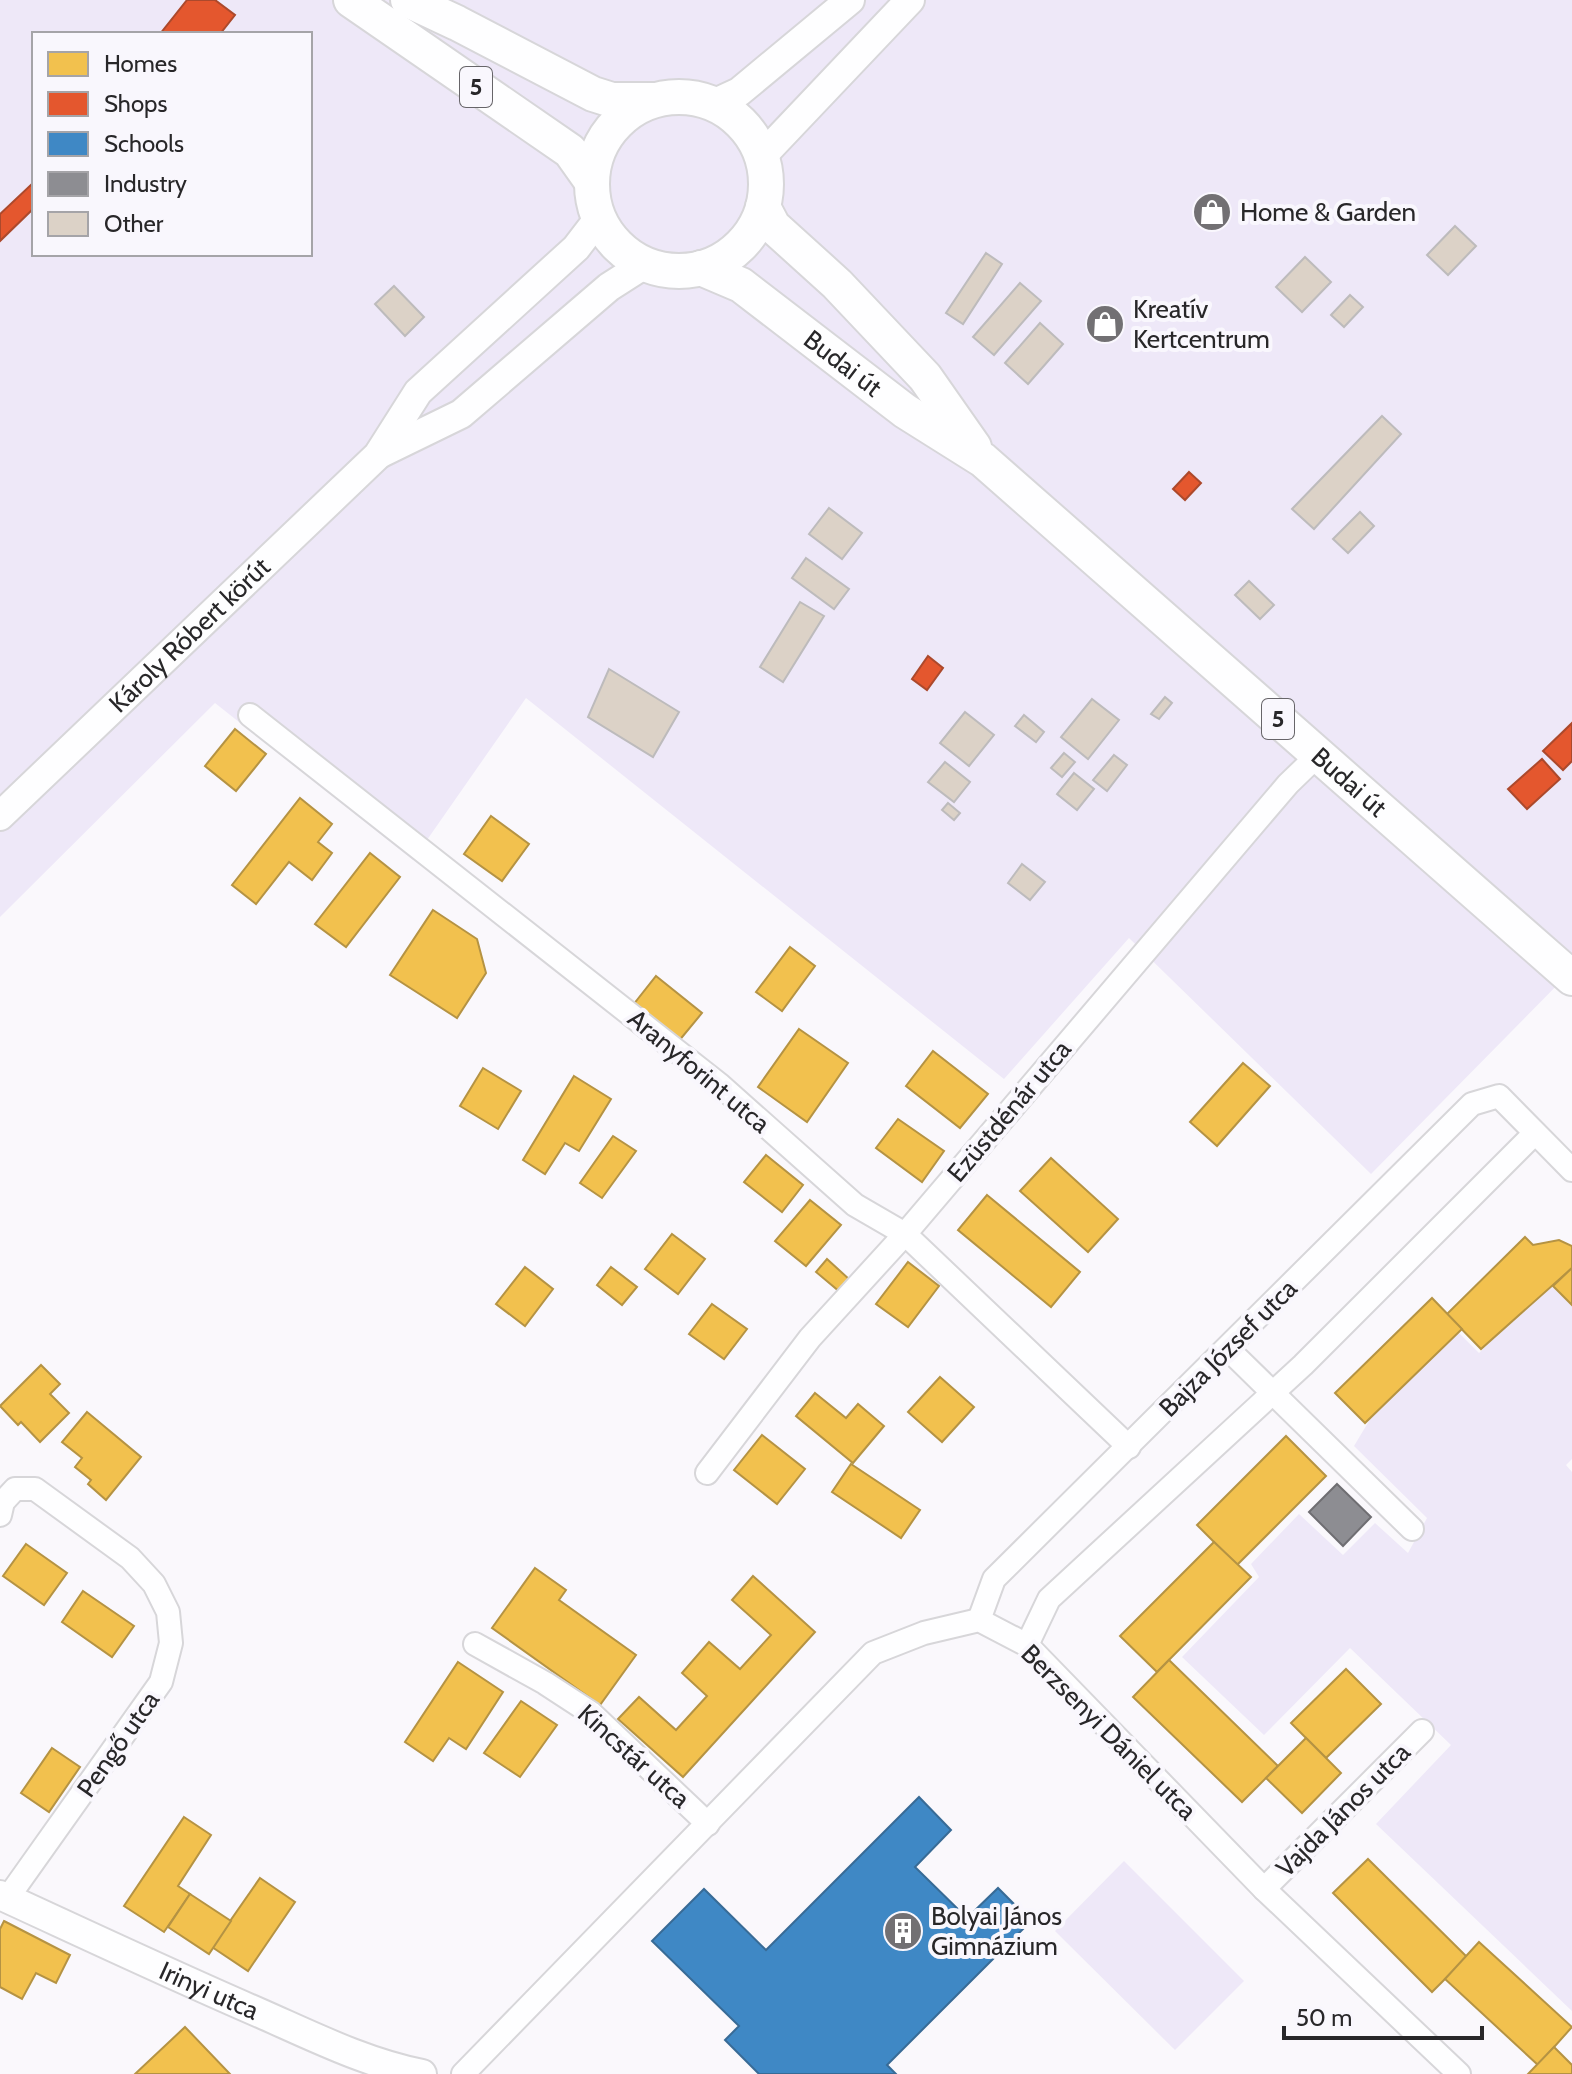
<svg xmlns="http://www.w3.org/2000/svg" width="1572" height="2074" font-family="Cabin,sans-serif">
	<rect width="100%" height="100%" fill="#faf8fc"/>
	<!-- green -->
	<g fill="#eee8f8" fill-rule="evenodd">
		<path d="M0,0h1572v970l-201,204 -242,-236 -125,141 -478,-381 -113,162 -198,-157 -215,214zM34,34h276v220h-276z"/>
		<polygon points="1553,1281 1572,1300 1572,1459 1566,1465 1572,1472 1572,2011 1376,1824 1451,1745 1350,1648 1264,1735 1182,1657 1259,1577 1251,1564 1299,1514 1343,1555 1375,1523 1408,1553 1427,1518 1354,1446 1372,1416 1458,1332 1479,1353"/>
		<polygon points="1124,1861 1244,1981 1175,2050 1055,1931"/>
	</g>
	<!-- homes -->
	<g fill="#f2c14e" stroke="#b59343" stroke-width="2">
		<polygon points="235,729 266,754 236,791 205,766"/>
		<polygon points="300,798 332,824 318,842 332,853 312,880 289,862 256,904 232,885"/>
		<polygon points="491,816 529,844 502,881 464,854"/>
		<polygon points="370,853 400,877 346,947 315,924"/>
		<polygon points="433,910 477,939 486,973 457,1018 390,975"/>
		<polygon points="790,947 815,966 782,1011 756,992"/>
		<polygon points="656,976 702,1013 678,1042 633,1005"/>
		<polygon points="799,1029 848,1063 807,1122 758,1087"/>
		<polygon points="933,1051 988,1094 960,1128 906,1086"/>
		<polygon points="1243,1063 1270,1086 1217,1146 1190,1122"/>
		<polygon points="483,1068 521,1091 498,1129 460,1106"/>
		<polygon points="574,1076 611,1099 579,1151 565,1143 545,1174 523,1160"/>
		<polygon points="898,1119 944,1151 922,1182 876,1148"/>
		<polygon points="613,1136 636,1151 602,1198 580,1183"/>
		<polygon points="766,1155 803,1185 782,1212 744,1182"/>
		<polygon points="1051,1158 1118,1219 1088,1252 1020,1191"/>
		<polygon points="987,1195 1080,1272 1051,1307 958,1230"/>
		<polygon points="810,1200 841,1225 806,1266 775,1241"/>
		<polygon points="672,1234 705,1259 678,1294 645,1269"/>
		<polygon points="1525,1237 1533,1245 1559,1240 1572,1246 1572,1268 1481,1349 1447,1314"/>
		<polygon points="827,1259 850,1280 840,1292 816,1272"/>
		<polygon points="908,1262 939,1286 908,1327 876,1304"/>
		<polygon points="525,1267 553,1289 525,1326 496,1304"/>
		<polygon points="611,1267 637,1287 622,1305 597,1285"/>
		<polygon points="1572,1268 1572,1305 1553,1286"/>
		<polygon points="1432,1298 1462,1329 1365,1423 1335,1393"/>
		<polygon points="712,1304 747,1329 724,1359 689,1334"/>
		<polygon points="41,1365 60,1384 50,1394 69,1413 40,1442 21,1422 18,1425 0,1406"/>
		<polygon points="940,1377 974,1407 942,1442 908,1412"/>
		<polygon points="815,1393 846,1418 858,1404 884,1426 853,1463 796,1416"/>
		<polygon points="87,1412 141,1457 106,1500 88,1484 91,1480 75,1467 82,1458 62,1442"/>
		<polygon points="762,1435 805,1469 777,1504 734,1470"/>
		<polygon points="1286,1436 1326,1476 1237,1565 1197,1525"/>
		<polygon points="851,1464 920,1510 901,1538 832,1492"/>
		<polygon points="1214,1542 1251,1577 1157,1672 1120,1636"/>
		<polygon points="26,1544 67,1573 44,1605 3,1576"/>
		<polygon points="535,1568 566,1590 559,1600 636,1655 600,1705 492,1628"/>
		<polygon points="753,1576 815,1632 683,1777 618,1719 639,1697 676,1730 707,1696 682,1673 709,1642 740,1669 771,1635 732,1600"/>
		<polygon points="83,1591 134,1626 112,1657 62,1622"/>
		<polygon points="1169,1660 1278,1766 1242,1802 1133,1697"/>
		<polygon points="458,1662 503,1692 466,1749 449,1738 433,1761 405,1742"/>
		<polygon points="1346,1669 1381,1704 1326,1758 1291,1723"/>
		<polygon points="521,1701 557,1725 520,1777 484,1753"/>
		<polygon points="1306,1738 1341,1773 1302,1813 1266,1778"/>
		<polygon points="52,1748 80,1767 49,1812 21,1793"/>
		<polygon points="184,1817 211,1835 178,1886 190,1894 164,1932 124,1906"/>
		<polygon points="1368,1859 1467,1957 1432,1992 1333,1893"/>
		<polygon points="260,1878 295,1902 248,1971 212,1947"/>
		<polygon points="190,1894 231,1921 209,1954 168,1927"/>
		<polygon points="4,1921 70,1955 56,1983 36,1973 22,1999 0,1987 0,1929"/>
		<polygon points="1479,1942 1572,2027 1538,2065 1445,1979"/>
		<polygon points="185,2027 230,2074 135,2074"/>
		<polygon points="1554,2047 1572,2065 1572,2074 1528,2074"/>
	</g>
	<!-- shops -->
	<g fill="#e4572e" stroke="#ac492c" stroke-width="2">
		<polygon points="187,0 215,0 235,15 220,34 160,34"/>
		<polygon points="34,182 34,208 0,241 0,214"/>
		<polygon points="1189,472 1201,483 1185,500 1173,489"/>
		<polygon points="928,656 943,668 927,690 912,679"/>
		<polygon points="1572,723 1572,761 1563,770 1543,751"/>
		<polygon points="1542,759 1560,779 1527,809 1508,789"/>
	</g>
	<!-- schools -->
	<polygon fill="#3f88c5" stroke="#386b96" stroke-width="2" points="919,1797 951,1830 915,1867 967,1918 998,1888 1031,1921 887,2065 896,2074 759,2074 725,2040 739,2026 652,1941 704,1889 766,1950"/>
	<!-- industry -->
	<polygon fill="#8d8d92" stroke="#6f6e72" stroke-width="2" points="1337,1484 1371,1517 1343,1546 1309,1512"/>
	<!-- building -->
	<g fill="#dcd2c7" stroke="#bdbbbc" stroke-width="2">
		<polygon points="1455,226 1476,246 1448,275 1427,255"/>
		<polygon points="986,253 1002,264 963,324 946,313"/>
		<polygon points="1305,257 1331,282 1302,312 1276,287"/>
		<polygon points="1020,283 1041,301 994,355 973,337"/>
		<polygon points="394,286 424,317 405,336 375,304"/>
		<polygon points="1350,295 1363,307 1344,327 1331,315"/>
		<polygon points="1040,323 1063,344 1028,384 1005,363"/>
		<polygon points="1382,416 1401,434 1314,529 1292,509"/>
		<polygon points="829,508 862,533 842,559 809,534"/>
		<polygon points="1360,512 1374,526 1348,553 1333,539"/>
		<polygon points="806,558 849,589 834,609 792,578"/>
		<polygon points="1249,581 1274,605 1260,619 1235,595"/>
		<polygon points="800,602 824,616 783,682 760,667"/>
		<polygon points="609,669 679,712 653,757 588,717"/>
		<polygon points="1165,697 1172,703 1159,719 1151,714"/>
		<polygon points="1092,699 1119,720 1088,759 1061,737"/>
		<polygon points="965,712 994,735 969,766 940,743"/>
		<polygon points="1024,715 1044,732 1036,742 1015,726"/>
		<polygon points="1064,753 1075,762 1062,777 1051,768"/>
		<polygon points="1114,755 1127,765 1107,791 1093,780"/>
		<polygon points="945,762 970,782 954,802 928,782"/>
		<polygon points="1074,773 1094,789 1077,810 1057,794"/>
		<polygon points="948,803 960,813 954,820 942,810"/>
		<polygon points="1022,864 1045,882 1030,900 1008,883"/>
	</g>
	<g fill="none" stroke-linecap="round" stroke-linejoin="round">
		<defs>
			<g id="minor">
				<polyline points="250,715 720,1085 855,1205 905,1234 1129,1447"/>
				<polyline points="1228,1349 1412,1529"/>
				<polyline points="707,1473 810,1338 905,1234 1288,784 1318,755"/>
				<polyline points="0,1515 3,1502 15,1489 35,1489 130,1558 154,1584 168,1612 171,1643 161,1682 7,1899"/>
				<polyline points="979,1620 994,1579 1472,1104 1499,1096 1572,1170"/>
				<polyline points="475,1644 545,1683 591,1713 708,1824"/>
				<polyline points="1027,1645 1049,1599 1303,1365 1535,1133"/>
				<polyline points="1264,1889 1422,1731"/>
				<polyline points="463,2074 873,1653 924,1633 979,1620 1027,1645 1264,1889 1459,2074"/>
			</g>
			<g id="tertiary">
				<polyline points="713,104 739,92 850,0"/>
				<polyline points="762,156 910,0"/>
				<polyline points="379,454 461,414 609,287 645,264"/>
				<path id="s1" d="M0,816l378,-361 40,-63 158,-144 23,-30"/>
				<path id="s2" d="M0,1895c87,40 174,81 262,119 52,23 104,49 160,60"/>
			</g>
			<g id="primary">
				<polyline points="351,0 570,151 592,182"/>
				<polyline points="408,0 457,23 593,94 612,100 653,100"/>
				<circle cx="679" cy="184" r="87"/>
				<polyline points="763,207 773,226 837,284 925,377 974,447"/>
				<path id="s3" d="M701,268l40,17 164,126 78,49 589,518"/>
			</g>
		</defs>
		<!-- minor casing -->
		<use href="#minor" stroke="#d7d6d9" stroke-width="26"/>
		<!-- tertiary casing -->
		<use href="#tertiary" stroke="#d7d6d9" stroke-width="32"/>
		<!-- primary casing -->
		<use href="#primary" stroke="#d7d6d9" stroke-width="38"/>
		<!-- minor -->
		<use href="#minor" stroke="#fefeff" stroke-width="22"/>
		<!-- tertiary -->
		<use href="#tertiary" stroke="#fefeff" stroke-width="28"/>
		<!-- primary -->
		<use href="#primary" stroke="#fefeff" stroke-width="34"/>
	</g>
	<!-- icons -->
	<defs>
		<symbol id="shop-disc" viewBox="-11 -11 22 22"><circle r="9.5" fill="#727073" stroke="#f9f7fd"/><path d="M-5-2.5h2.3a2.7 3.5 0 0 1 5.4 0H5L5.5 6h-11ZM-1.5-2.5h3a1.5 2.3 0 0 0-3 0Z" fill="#fff"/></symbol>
		<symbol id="building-disc" viewBox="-11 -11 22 22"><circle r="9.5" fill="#727073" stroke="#f9f7fd"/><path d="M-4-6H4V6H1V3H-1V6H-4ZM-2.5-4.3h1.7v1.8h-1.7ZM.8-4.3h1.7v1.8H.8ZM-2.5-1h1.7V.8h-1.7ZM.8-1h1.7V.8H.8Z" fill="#fff"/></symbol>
	</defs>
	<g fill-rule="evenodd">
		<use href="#shop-disc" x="1190" y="190" width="44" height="44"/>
		<use href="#shop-disc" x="1083" y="302" width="44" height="44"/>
		<use href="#building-disc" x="881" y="1909" width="44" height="44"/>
	</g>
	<g text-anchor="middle" stroke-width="8" stroke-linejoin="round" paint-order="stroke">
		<!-- shield labels -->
		<g fill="#f9f7fd" stroke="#676569" stroke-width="2">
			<rect x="460" y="67" width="32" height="40" rx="6"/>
			<rect x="1262" y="699" width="32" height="40" rx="6"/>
		</g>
		<g font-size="24" font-weight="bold" fill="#282729">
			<text x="476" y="95">5</text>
			<text x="1278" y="727">5</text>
		</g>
		<!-- poi labels -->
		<g font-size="26" fill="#282729" stroke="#f9f7fd" text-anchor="start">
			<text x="1240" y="221">Home &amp; Garden</text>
			<text x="1133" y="318">Kreatív<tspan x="1133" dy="30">Kertcentrum</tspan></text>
			<text x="931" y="1925">Bolyai János<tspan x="931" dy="30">Gimnázium</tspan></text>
		</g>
		<!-- street labels -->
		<g font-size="26" fill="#282729" stroke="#f9f7fd">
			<text dy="9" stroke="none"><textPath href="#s3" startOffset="172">Budai út</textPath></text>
			<text dy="9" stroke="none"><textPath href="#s1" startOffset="262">Károly Róbert körút</textPath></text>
			<text dy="9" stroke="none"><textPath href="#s3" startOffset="830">Budai út</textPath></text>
			<text transform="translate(699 1071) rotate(40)" y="9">Aranyforint utca</text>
			<text transform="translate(1009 1111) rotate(-50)" y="9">Ezüstdénár utca</text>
			<text transform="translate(1228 1348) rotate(-45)" y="9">Bajza József utca</text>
			<text transform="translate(1109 1732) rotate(45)" y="9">Berzsenyi Dániel utca</text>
			<text transform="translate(118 1744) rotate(-55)" y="9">Pengő utca</text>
			<text transform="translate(634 1756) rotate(42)" y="9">Kincstár utca</text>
			<text transform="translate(1343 1810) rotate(-45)" y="9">Vajda János utca</text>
			<text dy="9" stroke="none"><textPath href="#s2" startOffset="230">Irinyi utca</textPath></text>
		</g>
	</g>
	<!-- legend -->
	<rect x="32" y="32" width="280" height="224" fill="#f9f7fd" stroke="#a5a4a8" stroke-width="2"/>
	<rect x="48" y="52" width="40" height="24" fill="#f2c14e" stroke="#a5a4a8" stroke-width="2"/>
	<text x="104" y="72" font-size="24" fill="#282729">Homes</text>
	<rect x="48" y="92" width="40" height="24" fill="#e4572e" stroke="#a5a4a8" stroke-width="2"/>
	<text x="104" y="112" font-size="24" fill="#282729">Shops</text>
	<rect x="48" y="132" width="40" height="24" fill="#3f88c5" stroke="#a5a4a8" stroke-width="2"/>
	<text x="104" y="152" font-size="24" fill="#282729">Schools</text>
	<rect x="48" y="172" width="40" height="24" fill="#8d8d92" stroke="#a5a4a8" stroke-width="2"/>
	<text x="104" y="192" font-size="24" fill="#282729">Industry</text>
	<rect x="48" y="212" width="40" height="24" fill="#dcd2c7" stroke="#a5a4a8" stroke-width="2"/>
	<text x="104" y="232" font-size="24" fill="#282729">Other</text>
	<!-- scale -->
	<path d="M1284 2026v12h198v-12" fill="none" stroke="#282729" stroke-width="4"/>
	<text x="1296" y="2026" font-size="24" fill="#282729" stroke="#f9f7fd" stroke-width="6" paint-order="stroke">50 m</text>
</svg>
